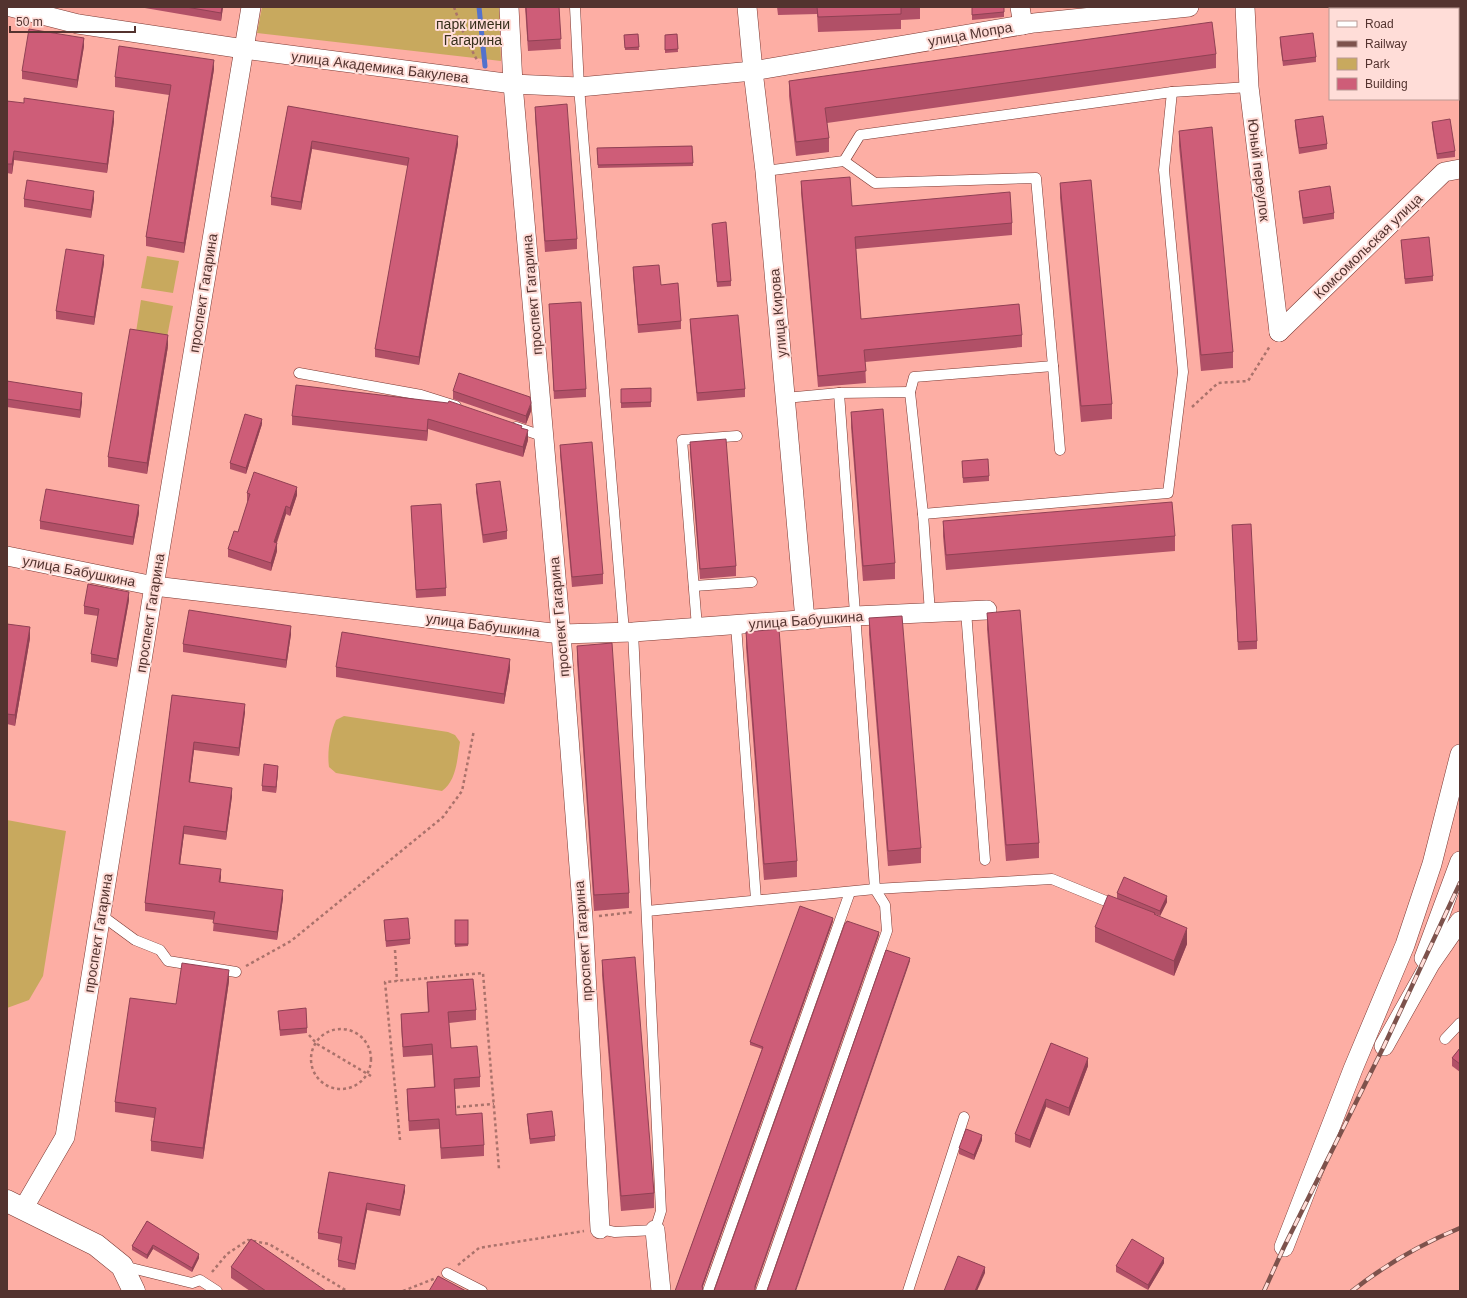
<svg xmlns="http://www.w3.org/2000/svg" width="1467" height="1298" font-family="Arial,sans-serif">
	<rect width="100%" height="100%" fill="#fdaea4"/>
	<!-- green -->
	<g fill="#c8a95e">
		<polygon points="262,7 499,7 501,61 257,33"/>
		<polygon points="147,256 179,261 173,293 141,288"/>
		<polygon points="141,300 173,306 167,337 136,332"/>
		<path d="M344,716l104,16 7,3 5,7c-3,17 -3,38 -18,49l-106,-18 -7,-6c-2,-15 1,-34 7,-47z"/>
		<polygon points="7,820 66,831 43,976 29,1000 7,1008"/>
	</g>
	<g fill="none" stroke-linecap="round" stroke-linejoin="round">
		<!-- stream -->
		<polyline stroke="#5372cd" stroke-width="5" points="479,7 485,66"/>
		<defs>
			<g id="lane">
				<polyline points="575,7 579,87 624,632"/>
				<polyline points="844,161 860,135 1172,92 1249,87"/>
				<polyline points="765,171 844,161 875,183 1036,178 1053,366 914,377 910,392"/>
				<polyline points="1053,366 1060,450"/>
				<polyline points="299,373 421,395 456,406"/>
				<polyline points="785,398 839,393 910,392 923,514 930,613"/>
				<polyline points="516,427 545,437"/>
				<polyline points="923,514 1168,493 1183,372 1164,170 1172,92"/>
				<polyline points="694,586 752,582"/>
				<polyline points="966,611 985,860"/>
				<polyline points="736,625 756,900"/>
				<polyline points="697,627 682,440 737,436"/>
				<polyline points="647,911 875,889 1052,879 1118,906"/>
				<polyline points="101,915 135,940 160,950 168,961 236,972"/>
				<polyline points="1445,1039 1460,1023"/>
				<polyline points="600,1229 615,1232 655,1230 661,1211 633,632"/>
				<polyline points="123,1266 192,1283 200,1280 217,1291"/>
				<polyline points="447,1273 482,1291"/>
				<polyline points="708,1291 850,892"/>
				<polyline points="761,1291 887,931 885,905 875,889 839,393"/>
				<polyline points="908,1291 964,1117"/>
			</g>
			<g id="street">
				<polyline points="11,7 78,24 244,49 513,84 579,87 753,71 1034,23 1189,7"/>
				<polyline points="509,7 513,84 561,634 583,918 600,1229"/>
				<polyline points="747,7 753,71 765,171 805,620"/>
				<polyline points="1020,7 1023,25"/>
				<polyline points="1245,7 1249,87 1279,332"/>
				<polyline points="1279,332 1444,172 1460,169"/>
				<polyline points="7,556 154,586 561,634 633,632 855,616 987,610"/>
				<polyline points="1424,958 1460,861"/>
				<polyline points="1384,1046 1430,964 1460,921"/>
				<polyline points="23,1209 65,1137 154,586 251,7"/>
				<polyline points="655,1230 661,1291"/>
				<polyline points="1284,1247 1353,1069 1405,945 1432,864 1460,754"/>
			</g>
			<polyline id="secondary" points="7,1201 96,1245 122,1266 134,1291"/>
		</defs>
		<!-- lane casing -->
		<use href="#lane" stroke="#7b3832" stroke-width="11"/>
		<!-- street casing -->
		<use href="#street" stroke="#7b3832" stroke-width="20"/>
		<!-- secondary casing -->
		<use href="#secondary" stroke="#7b3832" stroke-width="23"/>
		<!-- path -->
		<g stroke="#aa726b" stroke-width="2.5" stroke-dasharray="3 3" stroke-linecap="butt">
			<polyline points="454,7 465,37 478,62"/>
			<polyline points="1192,407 1218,383 1248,381 1270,346"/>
			<polyline points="599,916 634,912"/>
			<polyline points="395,950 397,981"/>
			<polyline points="246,966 291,941 443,817 462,791 474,730"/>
			<circle cx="341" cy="1059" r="30"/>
			<polyline points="309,1035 317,1044 371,1076"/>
			<polyline points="457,1107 494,1104"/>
			<polyline points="400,1140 385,982 483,973 499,1169"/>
			<polyline points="458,1265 479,1248 584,1231"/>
			<polyline points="212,1272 227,1254 248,1240 269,1244 347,1291"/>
			<polyline points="403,1291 436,1278"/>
		</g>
		<!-- lane -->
		<use href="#lane" stroke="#fff" stroke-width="10"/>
		<!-- street -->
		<use href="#street" stroke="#fff" stroke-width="19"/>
		<!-- secondary -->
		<use href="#secondary" stroke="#fff" stroke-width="22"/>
		<defs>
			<g id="rail">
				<polyline points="1264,1291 1284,1247 1384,1046 1460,883"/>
				<path d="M1352,1291c33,-26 69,-47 108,-63"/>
			</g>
		</defs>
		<!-- rail casing -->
		<use href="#rail" stroke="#7d524c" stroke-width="4.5"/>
		<!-- rail -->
		<use href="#rail" stroke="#ffddd8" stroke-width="3" stroke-dasharray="9" stroke-linecap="butt"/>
	</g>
	<!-- wall -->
	<g fill="#b15067">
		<polygon points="139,7 223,7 221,21"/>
		<polygon points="525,7 559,7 561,49 528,51"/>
		<polygon points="777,7 920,7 920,19 901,20 901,29 818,32 817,14 778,15"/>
		<polygon points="972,7 1004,7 1004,17 972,20"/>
		<polygon points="1458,9 1459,18 1459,23 1458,23"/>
		<polygon points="638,34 639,50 625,50 624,35"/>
		<polygon points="677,34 678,52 665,53 665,35"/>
		<polygon points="1280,37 1316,57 1316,62 1283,66 1280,43"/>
		<polygon points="84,46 77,88 22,79 22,71"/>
		<polygon points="1216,54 1216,68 827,123 829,138 829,152 796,156 789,96 789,81"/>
		<polygon points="214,69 184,253 146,246 146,237 169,95 115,87 115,77"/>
		<polygon points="7,101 114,121 107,173 14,160 12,174 7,173"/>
		<polygon points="288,106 458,144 419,365 375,357 375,349 408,166 312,149 301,210 271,205 271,197"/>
		<polygon points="535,107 577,239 577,249 545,252 535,117"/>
		<polygon points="1295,120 1327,144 1327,149 1299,154 1295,126"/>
		<polygon points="1432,122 1455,151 1455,157 1437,159 1432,127"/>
		<polygon points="1179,131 1233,352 1233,368 1201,371 1179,146"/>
		<polygon points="692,146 693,166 598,168 597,148"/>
		<polygon points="801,181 852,206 1012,223 1012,235 856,249 861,319 1022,335 1022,347 865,362 866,383 818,387 801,193"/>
		<polygon points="1060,183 1112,404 1112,419 1081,422 1060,198"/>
		<polygon points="1299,191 1334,213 1334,219 1303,224 1299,196"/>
		<polygon points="24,199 94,199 91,218 24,207"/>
		<polygon points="712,224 731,281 731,286 717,287"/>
		<polygon points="1401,240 1433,276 1433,281 1405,284"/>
		<polygon points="104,263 94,325 56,319 56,311"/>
		<polygon points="633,267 661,285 681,321 681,329 638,333 633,275"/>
		<polygon points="549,304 586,389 586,397 554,399"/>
		<polygon points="690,319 745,389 745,397 697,401 690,327"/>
		<polygon points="168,346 147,474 108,467 108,457"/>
		<polygon points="7,381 82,401 80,418 7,407"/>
		<polygon points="651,388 651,407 621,408 621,389"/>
		<polygon points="453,391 531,411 526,424 453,399"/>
		<polygon points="448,403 522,428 528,440 523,457 428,429 427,441 292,425 292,416"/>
		<polygon points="851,412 895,563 895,579 863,581 851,427"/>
		<polygon points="262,424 246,474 230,469 230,463"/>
		<polygon points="690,442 736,566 736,576 700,579 690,453"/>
		<polygon points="560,445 603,574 603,584 572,587 560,455"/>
		<polygon points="962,461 989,476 989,481 963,483"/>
		<polygon points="476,484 507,531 507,539 483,543 476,492"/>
		<polygon points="247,493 297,495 290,516 286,514 277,543 277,551 271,571 228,557 228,549 238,532 248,501 247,501"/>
		<polygon points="411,506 446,588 446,596 416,598"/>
		<polygon points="139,513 133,545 40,529 40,521"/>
		<polygon points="943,521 1175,536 1175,551 946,570 943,536"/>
		<polygon points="1232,525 1257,641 1257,649 1238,650"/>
		<polygon points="129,600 117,667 91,662 91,654 98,616 84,614 84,606"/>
		<polygon points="987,613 1039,843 1039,858 1006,861 987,629"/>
		<polygon points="869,618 921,848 921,863 888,866 869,634"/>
		<polygon points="7,624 30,638 15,726 7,724"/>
		<polygon points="746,632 797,861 797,877 764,880 746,647"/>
		<polygon points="291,634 286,668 183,652 183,644"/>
		<polygon points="577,646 629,893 629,908 594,911 577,661"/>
		<polygon points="336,667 510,669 504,704 336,677"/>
		<polygon points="172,695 245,712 239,756 194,750 190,782 232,796 226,840 184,834 180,864 221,877 220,882 283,898 277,940 213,931 214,920 145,911 145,903"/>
		<polygon points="278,771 276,793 262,791 262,786"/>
		<polygon points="1117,893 1167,902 1160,916 1155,914 1187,944 1174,976 1095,942 1095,927 1117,898"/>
		<polygon points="384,920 410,939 410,944 386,947"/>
		<polygon points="455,920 468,920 468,946 455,947"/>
		<polygon points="833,921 702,1288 675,1291 762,1049 750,1045 750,1042"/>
		<polygon points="602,960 654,1193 654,1208 621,1211 602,975"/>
		<polygon points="229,981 203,1159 151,1151 151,1141 154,1118 115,1112 115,1102 176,1004"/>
		<polygon points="427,982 476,1010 476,1020 449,1023 451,1048 480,1077 480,1087 455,1089 456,1115 484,1145 484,1156 441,1159 439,1129 409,1131 407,1099 407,1089 434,1087 432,1055 403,1057 401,1025 401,1014 428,1013 427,993"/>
		<polygon points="278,1011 307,1028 307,1033 280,1036"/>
		<polygon points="1051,1043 1088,1066 1069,1116 1046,1107 1030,1148 1015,1142 1015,1134"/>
		<polygon points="1460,1048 1460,1072 1452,1066 1452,1058"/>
		<polygon points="527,1114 555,1136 555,1141 530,1144 527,1120"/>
		<polygon points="982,1140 974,1160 959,1154 959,1148"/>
		<polygon points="329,1172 405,1191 400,1216 367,1210 355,1270 338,1267 338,1260 341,1244 318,1239 318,1233"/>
		<polygon points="147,1221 199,1258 192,1272 153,1249 147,1259 132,1250 132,1246"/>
		<polygon points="1164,1263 1148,1290 1116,1272 1116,1266"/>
		<polygon points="231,1267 326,1291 250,1291 231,1278"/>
	</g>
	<!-- shaded-wall -->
	<g fill="#904154">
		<polygon points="222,7 223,7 221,21 221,13"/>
		<polygon points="84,38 84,46 77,88 77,80"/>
		<polygon points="214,60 214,69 184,253 184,243"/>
		<polygon points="114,111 114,121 107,173 107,164"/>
		<polygon points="458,136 458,144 419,365 419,357"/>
		<polygon points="312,141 312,149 301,210 301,202"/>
		<polygon points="14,151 14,160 12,174 12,164"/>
		<polygon points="94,191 94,199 91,218 91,210"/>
		<polygon points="104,255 104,263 94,325 94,317"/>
		<polygon points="168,335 168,346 147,474 147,463"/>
		<polygon points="82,393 82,401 80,418 80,410"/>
		<polygon points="531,403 531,411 526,424 526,416"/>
		<polygon points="262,419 262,424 246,474 246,468"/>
		<polygon points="428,419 428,429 427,441 427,431"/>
		<polygon points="528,430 528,440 523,457 523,447"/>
		<polygon points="297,487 297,495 290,516 290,508"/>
		<polygon points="139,505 139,513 133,545 133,537"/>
		<polygon points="286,506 286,514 274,550 274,542"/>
		<polygon points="277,543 277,551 271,571 271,563"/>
		<polygon points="129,592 129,600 117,667 117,659"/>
		<polygon points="291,626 291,634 286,668 286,660"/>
		<polygon points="30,627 30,638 15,726 15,715"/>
		<polygon points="510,659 510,669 504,704 504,694"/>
		<polygon points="245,704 245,712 239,756 239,748"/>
		<polygon points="194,742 194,750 189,790 189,782"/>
		<polygon points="278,766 278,771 276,793 276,787"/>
		<polygon points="232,788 232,796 226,840 226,832"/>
		<polygon points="184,826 184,834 179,872 179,864"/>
		<polygon points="221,869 221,877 219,890 219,882"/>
		<polygon points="283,890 283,898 277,940 277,932"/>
		<polygon points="1167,896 1167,902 1160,916 1160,911"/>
		<polygon points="833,918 833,921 702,1289 702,1286"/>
		<polygon points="1187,928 1187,944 1174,976 1174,961"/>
		<polygon points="879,932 879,935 755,1289 755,1286"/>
		<polygon points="910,958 910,961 796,1291 795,1291"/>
		<polygon points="229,970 229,981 203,1159 203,1148"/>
		<polygon points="1088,1058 1088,1066 1069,1116 1069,1108"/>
		<polygon points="1046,1099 1046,1107 1030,1148 1030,1140"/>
		<polygon points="982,1135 982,1140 974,1160 974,1155"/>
		<polygon points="405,1185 405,1191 400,1216 400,1210"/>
		<polygon points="367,1203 367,1210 355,1270 355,1264"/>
		<polygon points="153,1245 153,1249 147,1259 147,1255"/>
		<polygon points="199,1254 199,1258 192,1272 192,1268"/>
		<polygon points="1164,1258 1164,1263 1148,1290 1148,1285"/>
		<polygon points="985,1267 985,1273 977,1291 975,1291"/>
	</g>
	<!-- building -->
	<g fill="#ce5d78" stroke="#904154">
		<polygon points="186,7 222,7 221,13"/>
		<polygon points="526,7 559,7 561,39 528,41"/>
		<polygon points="817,7 901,7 901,14 818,17"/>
		<polygon points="972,7 1004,7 1004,12 972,15"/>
		<rect x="1421" y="7" width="37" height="2"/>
		<polygon points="1212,22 1216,54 825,108 829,138 796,142 789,81"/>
		<polygon points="29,29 84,38 77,80 22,71"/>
		<polygon points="1313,33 1316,57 1283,61 1280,37"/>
		<polygon points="638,34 639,47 625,48 624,35"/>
		<polygon points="677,34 678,49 665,50 665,35"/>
		<polygon points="119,46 214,60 184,243 146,237 171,85 115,77"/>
		<polygon points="24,98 114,111 107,164 14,151 12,164 7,164 7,101 24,103"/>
		<polygon points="567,104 577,239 545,241 535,107"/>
		<polygon points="288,106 458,136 419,357 375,349 409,158 312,141 301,202 271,197"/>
		<polygon points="1323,116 1327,144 1299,148 1295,120"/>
		<polygon points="1450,119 1455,151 1437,154 1432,122"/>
		<polygon points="1212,127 1233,352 1201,355 1179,131"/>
		<polygon points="692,146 693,163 598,165 597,148"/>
		<polygon points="850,177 852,206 1010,192 1012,223 855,237 861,319 1019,304 1022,335 864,350 866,371 818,376 801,181"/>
		<polygon points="27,180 94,191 91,210 24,199"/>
		<polygon points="1091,180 1112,404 1081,406 1060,183"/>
		<polygon points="1330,186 1334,213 1303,218 1299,191"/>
		<polygon points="726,222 731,281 717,282 712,224"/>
		<polygon points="1429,237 1433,276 1405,279 1401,240"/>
		<polygon points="66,249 104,255 94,317 56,311"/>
		<polygon points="659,265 661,285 678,283 681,321 638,325 633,267"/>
		<polygon points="581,302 586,389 554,391 549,304"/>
		<polygon points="738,315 745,389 697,393 690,319"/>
		<polygon points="130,329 168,335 147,463 108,457"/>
		<polygon points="459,373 530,397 531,403 526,416 453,391"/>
		<polygon points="7,381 82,393 80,410 7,399"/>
		<polygon points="296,385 448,403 449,401 522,426 521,428 528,430 523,447 428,419 427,431 292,416"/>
		<polygon points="651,388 651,402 621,403 621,389"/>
		<polygon points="883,409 895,563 863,566 851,412"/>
		<polygon points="245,414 262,419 246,468 230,463"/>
		<polygon points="726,439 736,566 700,569 690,442"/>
		<polygon points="592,442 603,574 572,577 560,445"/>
		<polygon points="988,459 989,476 963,478 962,461"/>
		<polygon points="254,472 297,487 290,508 286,506 274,542 277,543 271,563 228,549 234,531 238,532 250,494 247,493"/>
		<polygon points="500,481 507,531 483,535 476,484"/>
		<polygon points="46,489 139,505 133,537 40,521"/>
		<polygon points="1172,502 1175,536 946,555 943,521"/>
		<polygon points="441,504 446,588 416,590 411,506"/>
		<polygon points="1251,524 1257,641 1238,642 1232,525"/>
		<polygon points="88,584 129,592 117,659 91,654 99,609 84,606"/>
		<polygon points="189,610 291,626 286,660 183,644"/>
		<polygon points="1020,610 1039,843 1006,845 987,613"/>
		<polygon points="902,616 921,848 888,851 869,618"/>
		<polygon points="7,624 30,627 15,715 7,714"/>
		<polygon points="779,629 797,861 764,864 746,632"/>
		<polygon points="342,632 510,659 504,694 336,667"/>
		<polygon points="612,643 629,893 594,895 577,646"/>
		<polygon points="172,695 245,704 239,748 194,742 189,782 232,788 226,832 184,826 179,864 221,869 219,882 283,890 277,932 213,923 215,912 145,903"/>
		<polygon points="264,764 278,766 276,787 262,786"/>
		<polygon points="1124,877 1167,896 1160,911 1117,893"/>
		<polygon points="1108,895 1155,913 1154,914 1187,928 1174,961 1095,927"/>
		<polygon points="800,906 833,918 702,1286 703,1291 675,1291 763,1047 750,1042"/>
		<polygon points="408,918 410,939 386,941 384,920"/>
		<rect x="455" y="920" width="13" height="24"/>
		<polygon points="847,921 879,932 755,1286 755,1290 756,1291 714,1291 845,923 846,923"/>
		<polygon points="886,950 910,958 795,1291 767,1291"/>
		<polygon points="635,957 654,1193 621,1196 602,960"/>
		<polygon points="182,963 229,970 203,1148 151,1141 156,1108 115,1102 130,998 176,1004"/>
		<polygon points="473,979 476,1010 448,1012 451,1048 477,1046 480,1077 454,1079 456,1115 482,1113 484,1145 441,1148 439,1119 409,1121 407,1089 435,1087 432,1044 403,1047 401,1014 429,1012 427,982"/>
		<polygon points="306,1008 307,1028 280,1030 278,1011"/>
		<polygon points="1051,1043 1088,1058 1069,1108 1046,1099 1030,1140 1015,1134"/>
		<polygon points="1460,1048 1460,1064 1452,1058"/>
		<polygon points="552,1111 555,1136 530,1139 527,1114"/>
		<polygon points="966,1129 982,1135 974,1155 959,1148"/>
		<polygon points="329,1172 405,1185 400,1210 367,1203 355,1264 338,1260 342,1237 318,1233"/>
		<polygon points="147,1221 199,1254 192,1268 153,1245 147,1255 132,1246"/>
		<polygon points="251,1239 326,1291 266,1291 231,1267"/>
		<polygon points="1132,1239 1164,1258 1148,1285 1116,1266"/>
		<polygon points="958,1256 985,1267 975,1291 944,1291"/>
		<polygon points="438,1276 466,1291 429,1291"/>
	</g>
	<g text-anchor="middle" stroke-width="4" stroke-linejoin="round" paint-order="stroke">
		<!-- park labels -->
		<g font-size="14" fill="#372f1b" stroke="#ffddd8">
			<text x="473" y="29">парк имени<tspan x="473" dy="16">Гагарина</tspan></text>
		</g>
		<!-- street labels -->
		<g font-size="14" fill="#53332f" stroke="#ffddd8">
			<text transform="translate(970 34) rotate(-10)" y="5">улица Мопра</text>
			<text transform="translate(380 67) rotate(7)" y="5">улица Академика Бакулева</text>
			<text transform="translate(1259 170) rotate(83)" y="5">Юный переулок</text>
			<text transform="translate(1368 246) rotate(-44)" y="5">Комсомольская улица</text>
			<text transform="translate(203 293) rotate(-81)" y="5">проспект Гагарина</text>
			<text transform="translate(532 295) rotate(-95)" y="5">проспект Гагарина</text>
			<text transform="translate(778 313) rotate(-95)" y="5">улица Кирова</text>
			<text transform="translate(79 571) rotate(11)" y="5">улица Бабушкина</text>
			<text transform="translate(150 613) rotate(-81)" y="5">проспект Гагарина</text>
			<text transform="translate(559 617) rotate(-95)" y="5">проспект Гагарина</text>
			<text transform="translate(806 620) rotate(-4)" y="5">улица Бабушкина</text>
			<text transform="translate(483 625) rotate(7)" y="5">улица Бабушкина</text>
			<text transform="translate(98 933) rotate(-81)" y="5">проспект Гагарина</text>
			<text transform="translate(583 941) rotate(-94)" y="5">проспект Гагарина</text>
		</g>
	</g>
	<!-- border -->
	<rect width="1467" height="1298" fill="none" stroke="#53332f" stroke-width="16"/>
	<!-- legend -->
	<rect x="1329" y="8" width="130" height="92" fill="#ffddd8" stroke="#ba9994"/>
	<rect x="1337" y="21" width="20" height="6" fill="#ffffff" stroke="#ba9994"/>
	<text x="1365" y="28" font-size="12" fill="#53332f">Road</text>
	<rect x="1337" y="41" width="20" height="6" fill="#7d524c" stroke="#ba9994"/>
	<text x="1365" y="48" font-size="12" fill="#53332f">Railway</text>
	<rect x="1337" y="58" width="20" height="12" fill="#c8a95e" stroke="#ba9994"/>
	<text x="1365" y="68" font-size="12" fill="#53332f">Park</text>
	<rect x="1337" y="78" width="20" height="12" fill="#ce5d78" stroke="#ba9994"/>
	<text x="1365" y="88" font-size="12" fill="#53332f">Building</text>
	<!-- scale -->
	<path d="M10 26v6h125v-6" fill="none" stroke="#53332f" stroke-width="2"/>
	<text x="16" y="26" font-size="12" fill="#53332f" stroke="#ffddd8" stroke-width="3" paint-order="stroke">50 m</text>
</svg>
